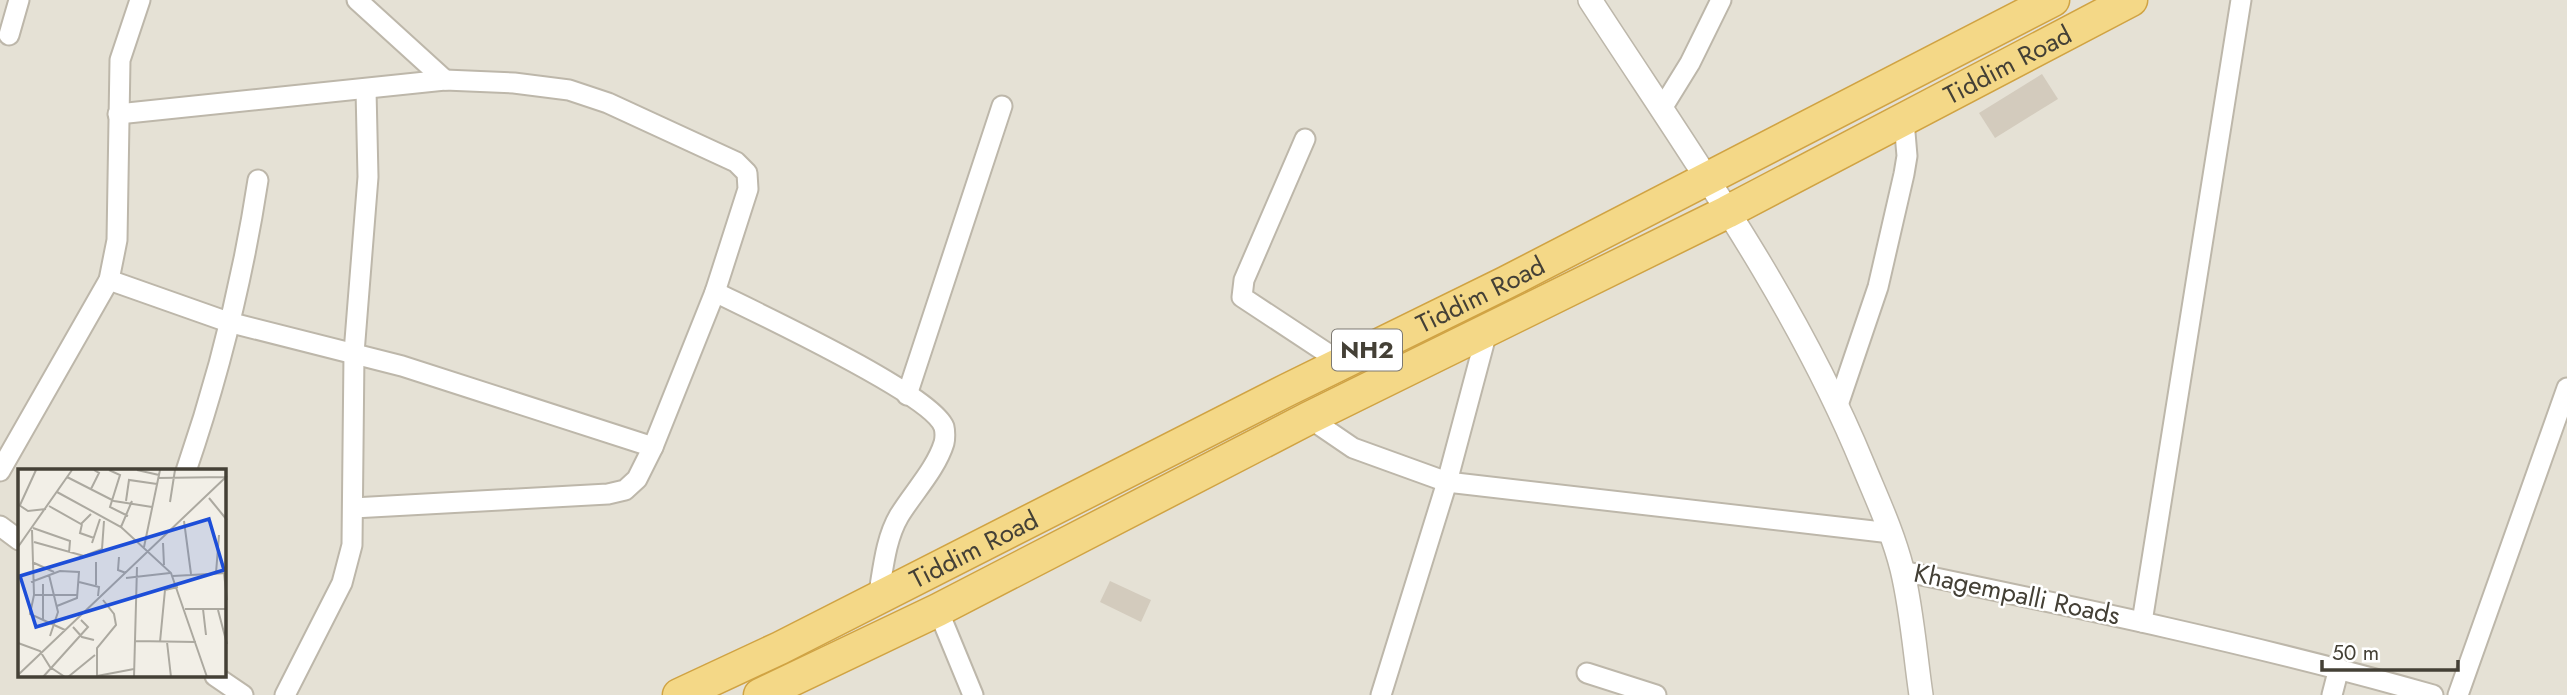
<svg xmlns="http://www.w3.org/2000/svg" width="2567" height="695" font-family="Jost,sans-serif">
	<rect width="100%" height="100%" fill="#f2efe7"/>
	<!-- residential -->
	<path fill="#e5e1d5" fill-rule="evenodd" d="M0,0h2567v695h-2567zM19,471h205v205h-205z"/>
	<!-- building -->
	<g fill="#d3cbbd">
		<polygon points="2042,74 2058,99 1995,138 1979,113"/>
		<polygon points="1110,581 1151,600 1141,622 1100,602"/>
	</g>
	<g fill="none" stroke-linecap="round" stroke-linejoin="round">
		<defs>
			<g id="minor">
				<polyline points="357,0 445,80"/>
				<polyline points="9,35 19,0"/>
				<polyline points="1661,110 1690,63 1721,0"/>
				<polyline points="118,114 445,80 514,83 569,90 608,103 736,162 747,173 748,189 715,292 653,447 637,479 625,490 608,494 353,508"/>
				<polyline points="1305,139 1244,280 1242,297 1342,363"/>
				<polyline points="109,280 228,322 402,366 653,447"/>
				<path d="M715,292c38,19 217,102 229,135 1,4 1,12 0,16 -8,26 -31,50 -45,73 -14,24 -16,55 -21,82"/>
				<polyline points="907,395 1002,106"/>
				<polyline points="1838,405 1878,287 1904,174 1907,156 1904,121"/>
				<polyline points="1309,418 1353,448 1447,482 1891,533"/>
				<polyline points="0,471 109,280 117,240 120,60 140,0"/>
				<path d="M186,471c32,-93 57,-193 72,-291"/>
				<polyline points="0,526 19,540"/>
				<path d="M1902,571c178,37 356,74 531,124"/>
				<polyline points="938,610 973,695"/>
				<polyline points="2142,622 2241,0"/>
				<polyline points="1587,673 1656,695"/>
				<polyline points="215,676 243,695"/>
				<polyline points="285,695 342,583 352,545 354,353 368,177 366,90"/>
				<polyline points="1381,695 1447,482 1488,328"/>
				<polyline points="2332,695 2339,668"/>
				<polyline points="2458,695 2567,388"/>
			</g>
			<path id="tertiary" d="M1590,0c98,151 205,299 273,465 14,34 30,68 39,104 10,41 13,85 19,126"/>
			<g id="trunk">
				<path id="s1" d="M679,695l101,-47 507,-258 218,-107 548,-283"/>
				<path id="s2" d="M760,695l178,-85 371,-192 418,-206 404,-212"/>
			</g>
		</defs>
		<!-- minor casing -->
		<use href="#minor" stroke="#bdb7aa" stroke-width="23"/>
		<!-- tertiary casing -->
		<use href="#tertiary" stroke="#bdb7aa" stroke-width="26"/>
		<!-- trunk casing -->
		<use href="#trunk" stroke="#d0a343" stroke-width="35"/>
		<!-- minor -->
		<use href="#minor" stroke="#fff" stroke-width="19"/>
		<!-- tertiary -->
		<use href="#tertiary" stroke="#fff" stroke-width="23"/>
		<!-- trunk -->
		<use href="#trunk" stroke="#f4d887" stroke-width="32"/>
	</g>
	<g text-anchor="middle" stroke-width="5" stroke-linejoin="round" paint-order="stroke">
		<!-- shield labels -->
		<rect fill="#fff" stroke="#7c7972" stroke-width="2" x="1332" y="329.5" width="70" height="41" rx="5"/>
		<g font-size="24" font-weight="bold" fill="#444036">
			<text x="1367" y="358">NH2</text>
		</g>
		<!-- street labels -->
		<g font-size="26" fill="#444036" stroke="#fff">
			<text dy="9" stroke="none"><textPath href="#s2" startOffset="1398">Tiddim Road</textPath></text>
			<text dy="9" stroke="none"><textPath href="#s1" startOffset="896">Tiddim Road</textPath></text>
			<text dy="9" stroke="none"><textPath href="#s1" startOffset="329">Tiddim Road</textPath></text>
			<text transform="translate(2017 594) rotate(12)" y="9">Khagempalli Roads</text>
		</g>
	</g>
	<!-- overview -->
	<g transform="translate(18 469)">
		<rect width="208" height="208" fill="#f2efe7"/>
		<path fill="none" stroke="#aca9a0" stroke-width="2" d="M91,1l11,5 -10,32 18,9M119,1l22,5M49,8l47,24 38,6M140,9l68,-1M73,20l8,-16 -5,-3M39,23l64,35 50,46 36,104M191,29l18,22M108,32l3,-21 28,4M152,33l5,-32M1,36l9,6 18,-2M2,36l16,-35M31,37l32,18 10,-10M166,52l7,53M64,55l-2,9 14,5M103,58l11,-26M15,59l37,13 -1,12M14,61l2,65 -4,19 35,16M16,73l50,14 18,-7 2,-28M74,74l8,-24M145,74l1,22M0,78l54,-77M126,78l16,-77M101,88l-1,13 8,3M14,93l22,10M198,104l3,-38M206,104l3,27M31,106l9,37 -8,24M155,107l54,-3M108,109l44,-5M13,113l29,-11 19,1 -2,26 -20,8M61,113l20,5 -1,9M25,115v35M78,116v-23M16,126h44M167,140h42M185,140l3,26M200,141l9,34M55,158l9,10 12,3M117,172l61,1M142,173l5,-52 13,-3M149,173l4,35M0,174l22,8 10,16 15,10M0,206l209,-199M79,207l37,-7M25,208l45,-50 -7,-7M50,208l27,-22M79,208v-29l19,-23 -2,-11 -11,-14M116,208l3,-110"/>
		<path fill="#1d4ed8" fill-opacity="0.15" stroke="#1d4ed8" stroke-width="3.5" d="M191,50l15,51 -188,57 -16,-51z"/>
		<rect width="208" height="208" fill="none" stroke="#444036" stroke-width="3.5"/>
	</g>
	<!-- scale -->
	<path d="M2322 660v10h136v-10" fill="none" stroke="#444036" stroke-width="3.5"/>
	<text x="2332" y="660" font-size="21" fill="#444036" stroke="#ffffff" stroke-width="5" paint-order="stroke">50 m</text>
</svg>
